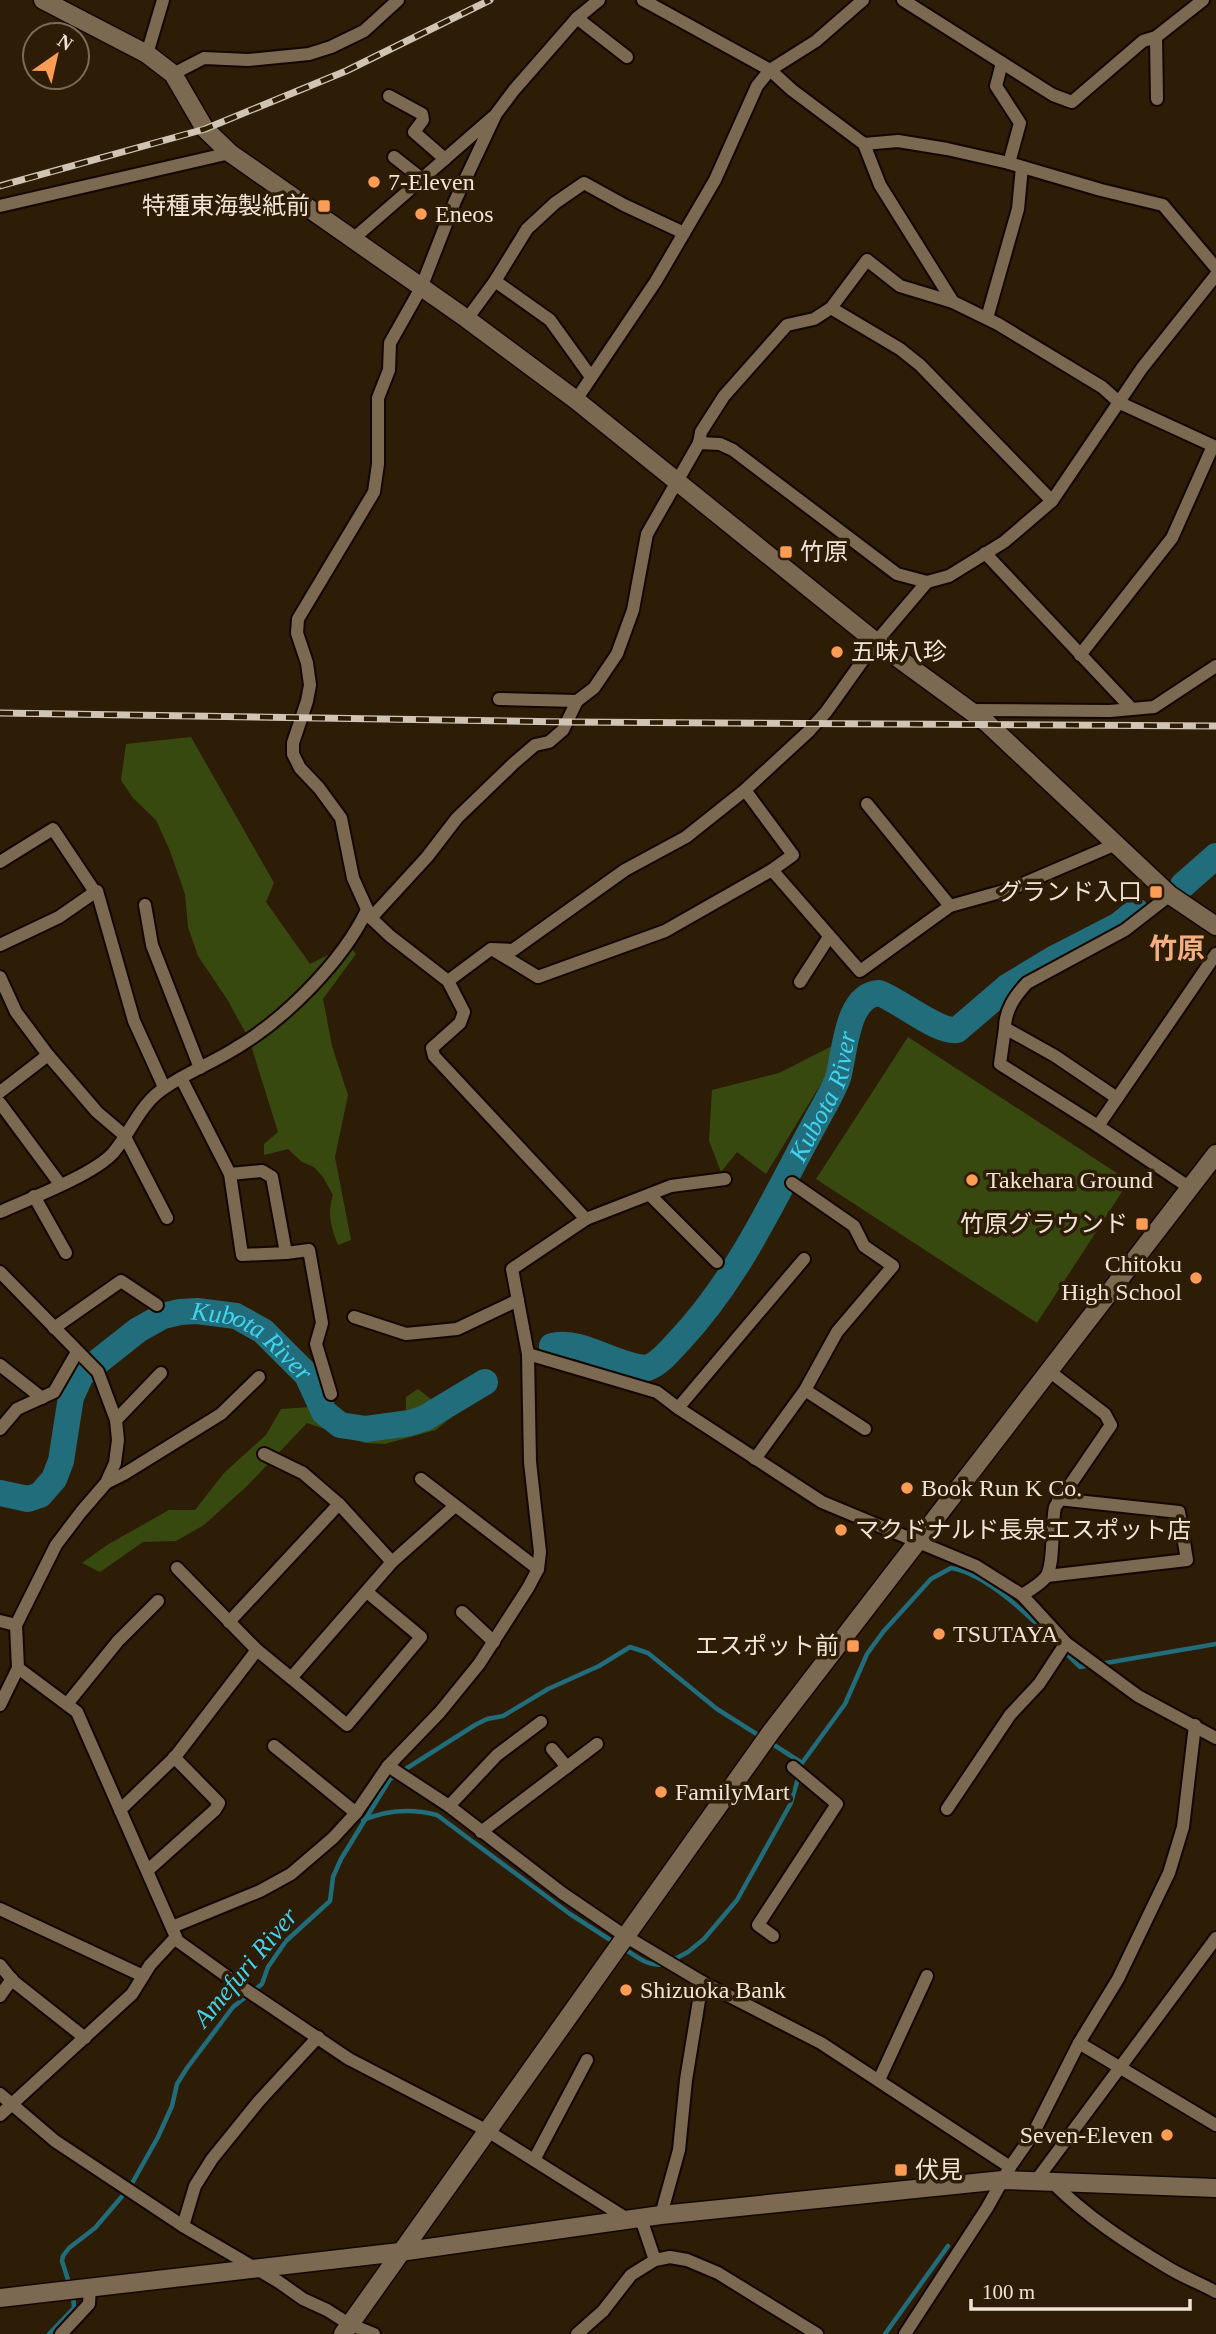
<svg xmlns="http://www.w3.org/2000/svg" width="1216" height="2334" font-family="'Times New Roman','Noto Sans JP',serif">
	<rect width="100%" height="100%" fill="#2d1c06"/>
	<!-- green -->
	<g fill="#384910">
		<path d="M191,737l83,146 -8,19 44,62 38,-19 8,9 -33,45 9,47 16,49 -13,62 16,83 -13,5c-7,-18 -11,-31 -5,-50l-10,-18 -9,-10 -12,-5 -14,-13 -24,6v-11l14,-12 -29,-93 -22,-40 -29,-43 -10,-29 -3,-33 -15,-43 -14,-31 -23,-22 -12,-18 5,-36z"/>
		<polygon points="908,1037 1129,1181 1037,1323 816,1179"/>
		<polygon points="832,1046 833,1064 766,1174 737,1152 721,1172 709,1141 712,1090 779,1073"/>
		<polygon points="418,1389 453,1416 436,1430 385,1444 365,1443 307,1423 247,1486 204,1525 176,1541 143,1542 100,1572 82,1563 107,1545 169,1510 195,1510 224,1473 266,1435 281,1409 311,1407 340,1425 355,1429 410,1423 406,1411 406,1397"/>
	</g>
	<g fill="none" stroke-linecap="round" stroke-linejoin="round">
		<!-- stream -->
		<g stroke="#216d7c" stroke-width="4.5">
			<polyline points="1100,1664 1216,1644"/>
			<polyline points="771,1743 802,1763"/>
			<path d="M802,1763l43,-59 22,-50 16,-22 48,-53 20,-11c44,7 98,69 129,99l11,-2"/>
			<path d="M363,1820c24,-10 48,-12 74,-5l133,99 45,29"/>
			<path d="M623,1948c13,8 26,20 42,16"/>
			<polyline points="673,1960 688,1952 704,1939 737,1900 791,1803 799,1775"/>
			<polyline points="70,2286 62,2261 63,2256 69,2248 95,2228 130,2187 158,2137 172,2106 177,2084 187,2068 233,2007 262,1984 268,1967 286,1941 330,1901 333,1877 341,1859 390,1779 475,1725 487,1719 503,1716 548,1689 599,1666 630,1647 648,1653 717,1709 763,1738"/>
			<polyline points="49,2334 74,2308 73,2294"/>
			<polyline points="885,2334 948,2246"/>
		</g>
		<!-- river -->
		<g stroke="#216d7c" stroke-width="26">
			<polyline points="1183,885 1216,856"/>
			<path id="s1" d="M552,1346c27,-8 65,21 95,22 13,-4 23,-18 32,-27 65,-69 101,-157 147,-238 4,-8 9,-17 12,-25 7,-24 8,-83 41,-85 20,7 59,40 78,37l50,-43 48,-29 64,-33 17,-14"/>
			<path id="s2" d="M0,1493l28,6 12,-4 14,-16 7,-18 10,-64 10,-22 57,-45 25,-14 17,-4 17,-1 39,5 27,15 44,44 17,37 16,13 26,4 44,-6 15,-5 60,-36"/>
		</g>
		<defs>
			<g id="street">
				<polyline points="643,0 770,70 792,90 864,144 898,141 947,149 1009,163 1101,190 1163,205 1216,268"/>
				<polyline points="903,0 1053,95 1072,102 1143,41 1156,37 1203,0"/>
				<polyline points="577,18 627,57"/>
				<polyline points="1156,37 1157,99"/>
				<polyline points="147,54 163,0"/>
				<polyline points="1002,63 996,86 1020,123 1009,163"/>
				<polyline points="173,74 204,58 248,60 309,54 331,47 364,31 398,0"/>
				<polyline points="389,96 422,114 423,120 414,132 445,159"/>
				<polyline points="864,144 880,185 953,302 998,324 1102,387 1120,403 1216,447"/>
				<polyline points="394,157 422,179"/>
				<polyline points="0,206 230,153"/>
				<polyline points="353,239 493,117"/>
				<polyline points="495,281 550,320 591,377"/>
				<polyline points="831,308 900,349 920,365 1052,501"/>
				<polyline points="987,318 1018,209 1022,167"/>
				<polyline points="467,319 495,281 527,229 555,203 584,183 624,205 684,233"/>
				<polyline points="576,400 656,281 715,180 757,86 770,70 816,41 863,0"/>
				<polyline points="699,443 701,432 724,396 787,325 814,319 831,308 867,260 900,286 953,302"/>
				<polyline points="985,553 1132,709"/>
				<polyline points="1080,655 1172,538 1213,446"/>
				<polyline points="499,699 577,701 594,688 617,654 633,610 647,534 699,443 720,444 733,450 897,574 927,582 949,576 1004,542 1052,501 1142,368 1216,275"/>
				<polyline points="968,710 1110,711 1154,707 1216,666"/>
				<polyline points="745,790 793,855 772,870 860,971 950,906 1011,889 1116,844"/>
				<polyline points="867,804 950,906"/>
				<polyline points="0,862 53,829 95,892 59,917 0,945"/>
				<polyline points="97,891 134,1021 164,1087"/>
				<polyline points="145,905 152,945 200,1068"/>
				<polyline points="371,918 427,857 457,818 514,763 535,745 549,742 563,730 577,701"/>
				<polyline points="495,951 538,977 665,931 772,870"/>
				<polyline points="0,977 16,1012 48,1055 97,1112 124,1135 167,1218"/>
				<polyline points="448,981 491,949 513,950 625,870 686,837 745,790 809,731 826,712 876,642 927,582"/>
				<polyline points="800,982 829,937"/>
				<polyline points="1005,1028 1000,1064 1098,1126"/>
				<polyline points="181,1078 230,1174 242,1255 286,1253 272,1177 262,1171 230,1174"/>
				<polyline points="0,1092 48,1055"/>
				<path d="M1117,1098l-62,-42 -50,-28c0,-18 10,-32 22,-45l98,-53 45,-35"/>
				<polyline points="0,1103 60,1184"/>
				<polyline points="1190,1188 1098,1126 1216,954"/>
				<polyline points="650,1195 717,1262"/>
				<polyline points="34,1196 66,1253"/>
				<path d="M0,1212c29,-13 93,-37 113,-59 19,-22 27,-50 53,-66 22,-15 48,-25 70,-39 49,-29 106,-86 131,-138"/>
				<polyline points="586,1219 671,1186 725,1179"/>
				<polyline points="286,1253 309,1250 322,1323 316,1344 331,1394"/>
				<polyline points="0,1272 98,1372 116,1420 118,1440 115,1463 106,1483 81,1512 56,1545 16,1625 18,1668 77,1712 176,1937 150,1965 132,1994 0,2115"/>
				<polyline points="354,1317 406,1334 457,1329 518,1300"/>
				<polyline points="54,1328 121,1281 157,1305"/>
				<polyline points="528,1354 657,1392 678,1408 822,1502 976,1566 1022,1595 1066,1643 1138,1696 1216,1738"/>
				<polyline points="0,1365 42,1398"/>
				<polyline points="805,1390 865,1429"/>
				<polyline points="678,1408 804,1259"/>
				<polyline points="116,1420 161,1373"/>
				<polyline points="0,1429 17,1409 54,1392 77,1352"/>
				<polyline points="264,1454 303,1473 339,1504 392,1562"/>
				<polyline points="755,1459 805,1390 837,1332 893,1266 864,1246 854,1226 792,1183"/>
				<polyline points="421,1479 538,1569"/>
				<polyline points="106,1483 124,1474 221,1414 259,1377"/>
				<polyline points="177,1568 257,1650 291,1678 392,1562 455,1506"/>
				<polyline points="1047,1576 1187,1560 1179,1512 1058,1499"/>
				<path d="M1022,1595c8,-5 17,-10 23,-17 10,-10 6,-54 10,-71l56,-82 -6,-11 -56,-43"/>
				<polyline points="462,1612 494,1642"/>
				<polyline points="0,1621 16,1625"/>
				<polyline points="229,1622 339,1504"/>
				<polyline points="291,1678 347,1725 421,1637 367,1592"/>
				<polyline points="67,1704 118,1641 158,1601"/>
				<polyline points="0,1705 18,1668"/>
				<polyline points="274,1746 356,1813"/>
				<polyline points="552,1749 567,1767"/>
				<polyline points="388,1766 449,1806 562,1893 625,1936 702,1982 821,2043 1010,2167 987,2208 905,2334"/>
				<polyline points="449,1806 497,1755 541,1722"/>
				<polyline points="947,1809 1010,1715 1039,1684 1066,1643"/>
				<polyline points="120,1810 175,1757 257,1650"/>
				<polyline points="481,1832 597,1744"/>
				<polyline points="148,1870 215,1810 219,1803 174,1757"/>
				<polyline points="0,1909 143,1976"/>
				<polyline points="172,1927 260,1891 291,1874 333,1838 356,1813 388,1766 440,1712 479,1664 528,1588 538,1569 540,1552 530,1462 528,1354 512,1269 586,1219 434,1056 432,1048 460,1023 464,1012 448,981 390,936 371,918 353,878 341,818 319,788 300,768 293,754 293,743 307,701 310,685 307,663 297,633 298,619 374,492 378,464 378,398 389,370 390,343 421,288 455,201 496,114 514,90 577,18 599,0"/>
				<polyline points="773,1936 758,1925 837,1804 793,1767"/>
				<polyline points="175,1939 239,1985 349,2059 486,2130 629,2220"/>
				<polyline points="0,1965 13,1981 85,2038"/>
				<polyline points="0,1996 12,1979"/>
				<polyline points="1079,2043 1216,2125"/>
				<polyline points="879,2080 927,1976"/>
				<polyline points="0,2094 55,2141 183,2226 279,2282 303,2299 327,2310 349,2324 374,2334"/>
				<polyline points="534,2160 587,2060"/>
				<polyline points="1010,2167 1033,2134 1079,2043 1118,1979 1169,1873 1183,1827 1195,1725"/>
				<polyline points="1035,2182 1216,1938"/>
				<path d="M1053,2183c34,34 74,60 114,84 16,10 33,16 49,25"/>
				<polyline points="661,2215 679,2150 686,2080 702,1982"/>
				<polyline points="641,2219 655,2260"/>
				<polyline points="183,2226 195,2186 212,2159 259,2101 318,2037"/>
				<polyline points="61,2334 89,2304 90,2286"/>
				<polyline points="577,2334 603,2311 631,2275 655,2260 670,2257 687,2260 718,2273 817,2334"/>
			</g>
			<g id="secondary">
				<polyline points="43,0 147,54 173,74 205,129 230,153 467,319 576,400 876,642 987,723 1170,895 1216,926"/>
				<polyline points="0,2298 400,2252 661,2215 1003,2180 1216,2188"/>
				<polyline points="343,2334 771,1732 1216,1154"/>
			</g>
		</defs>
		<!-- street casing -->
		<use href="#street" stroke="#140600" stroke-width="16"/>
		<!-- secondary casing -->
		<use href="#secondary" stroke="#140600" stroke-width="21"/>
		<!-- street -->
		<use href="#street" stroke="#7c6951" stroke-width="12"/>
		<!-- secondary -->
		<use href="#secondary" stroke="#7c6951" stroke-width="18"/>
		<defs>
			<g id="rail">
				<polyline points="0,186 205,129 346,71 490,0"/>
				<polyline points="0,713 568,722 1216,726"/>
			</g>
		</defs>
		<!-- rail casing -->
		<use href="#rail" stroke="#d0c4b4" stroke-width="7"/>
		<!-- rail -->
		<use href="#rail" stroke="#2d1c06" stroke-width="4.5" stroke-dasharray="13" stroke-linecap="butt"/>
	</g>
	<!-- markers -->
	<g fill="#fd9c55" stroke="#2d1c06" stroke-width="2.5">
		<circle cx="374" cy="182" r="7"/>
		<rect x="317" y="199" width="14" height="14" rx="3.5"/>
		<circle cx="421" cy="214" r="7"/>
		<rect x="779" y="545" width="14" height="14" rx="3.5"/>
		<circle cx="837" cy="652" r="7"/>
		<rect x="1149" y="885" width="14" height="14" rx="3.5"/>
		<circle cx="972" cy="1180" r="7"/>
		<rect x="1135" y="1217" width="14" height="14" rx="3.5"/>
		<circle cx="1196" cy="1278" r="7"/>
		<circle cx="907" cy="1488" r="7"/>
		<circle cx="841" cy="1530" r="7"/>
		<circle cx="939" cy="1634" r="7"/>
		<rect x="846" y="1639" width="14" height="14" rx="3.5"/>
		<circle cx="661" cy="1792" r="7"/>
		<circle cx="626" cy="1990" r="7"/>
		<circle cx="1167" cy="2135" r="7"/>
		<rect x="894" y="2163" width="14" height="14" rx="3.5"/>
	</g>
	<g text-anchor="middle" stroke-width="7" stroke-linejoin="round" paint-order="stroke">
		<!-- poi labels -->
		<g font-size="24" fill="#efe4d6" stroke="#2d1c06" text-anchor="start">
			<text x="388" y="190">7-Eleven</text>
			<text x="310" y="214" text-anchor="end">特種東海製紙前</text>
			<text x="435" y="222">Eneos</text>
			<text x="800" y="560">竹原</text>
			<text x="851" y="660">五味八珍</text>
			<text x="1142" y="900" text-anchor="end">グランド入口</text>
			<text x="986" y="1188">Takehara Ground</text>
			<text x="1128" y="1232" text-anchor="end">竹原グラウンド</text>
			<text x="1182" y="1272" text-anchor="end">Chitoku<tspan x="1182" dy="28">High School</tspan></text>
			<text x="921" y="1496">Book Run K Co.</text>
			<text x="855" y="1538">マクドナルド長泉エスポット店</text>
			<text x="953" y="1642">TSUTAYA</text>
			<text x="839" y="1654" text-anchor="end">エスポット前</text>
			<text x="675" y="1800">FamilyMart</text>
			<text x="640" y="1998">Shizuoka Bank</text>
			<text x="1153" y="2143" text-anchor="end">Seven-Eleven</text>
			<text x="915" y="2178">伏見</text>
		</g>
		<!-- water labels -->
		<g font-size="26" font-style="italic" fill="#42d3ef" stroke="#2d1c06">
			<text dy="9" stroke="none"><textPath href="#s1" startOffset="427">Kubota River</textPath></text>
			<text dy="9" stroke="none"><textPath href="#s2" startOffset="371">Kubota River</textPath></text>
			<text transform="translate(245 1967) rotate(-50)" y="9">Amefuri River</text>
		</g>
		<!-- quarter labels -->
		<g font-size="28" font-weight="bold" fill="#f3af81" stroke="#2d1c06">
			<text x="1177" y="958">竹原</text>
		</g>
	</g>
	<!-- north arrow -->
	<g transform="translate(56 56) rotate(34)"><circle r="33" fill="#2d1c06" stroke="#7b6c59" stroke-width="2"/>
	<path d="M0-5L12 26L0 18L-12 26Z" fill="#fd9c55"/>
	<text y="-10" font-size="19" font-weight="bold" text-anchor="middle" fill="#efe4d6">N</text>
	</g>
	<!-- scale -->
	<path d="M971 2299v10h219v-10" fill="none" stroke="#efe4d6" stroke-width="3.5"/>
	<text x="982" y="2299" font-size="21" fill="#efe4d6" stroke="#2d1c06" stroke-width="5" paint-order="stroke">100 m</text>
</svg>
